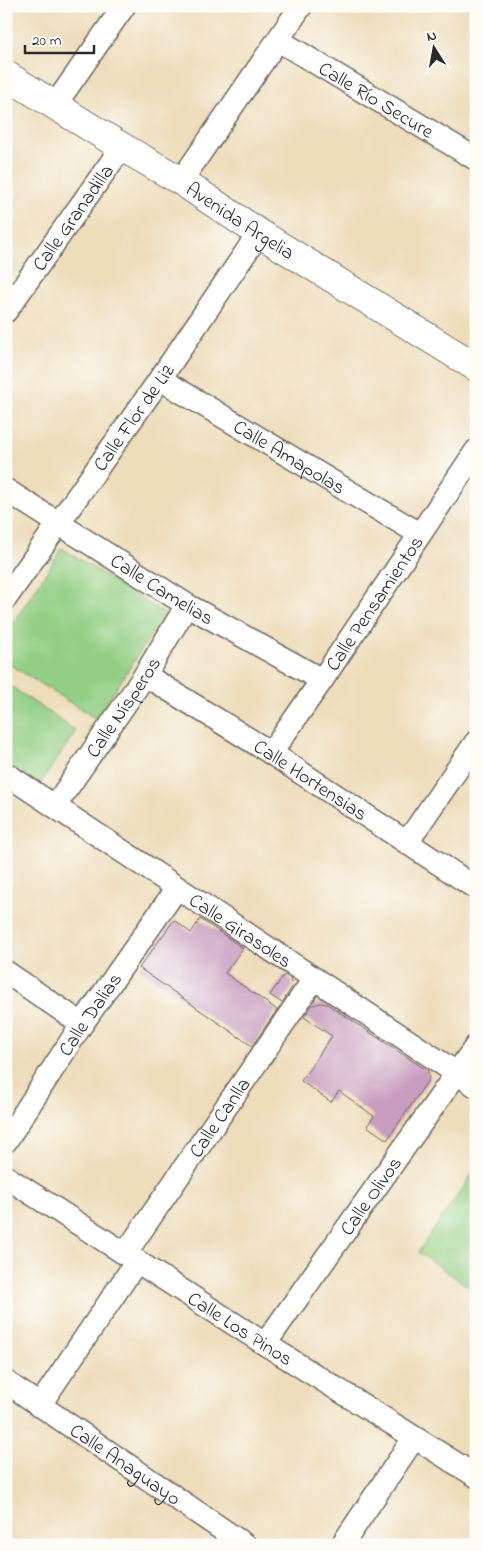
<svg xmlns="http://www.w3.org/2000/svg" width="482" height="1551" font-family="'Indie Flower',sans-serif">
	<rect width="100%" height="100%" fill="#fdfcf7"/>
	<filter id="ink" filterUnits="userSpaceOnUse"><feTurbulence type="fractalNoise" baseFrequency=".02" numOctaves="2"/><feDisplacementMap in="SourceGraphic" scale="10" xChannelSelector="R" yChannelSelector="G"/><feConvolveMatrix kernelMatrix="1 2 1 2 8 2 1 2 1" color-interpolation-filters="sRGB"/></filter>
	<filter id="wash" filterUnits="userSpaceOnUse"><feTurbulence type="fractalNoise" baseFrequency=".0096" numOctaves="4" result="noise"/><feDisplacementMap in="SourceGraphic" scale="20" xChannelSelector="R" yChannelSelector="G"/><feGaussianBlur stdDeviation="1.12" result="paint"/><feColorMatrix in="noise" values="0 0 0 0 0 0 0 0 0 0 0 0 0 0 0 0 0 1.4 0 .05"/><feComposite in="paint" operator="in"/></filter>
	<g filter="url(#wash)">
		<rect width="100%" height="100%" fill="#edb"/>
		<!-- green -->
		<g fill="#92ce83" stroke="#5e7c57">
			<polygon points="62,548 165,614 96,719 6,662 6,634"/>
			<polygon points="6,683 76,731 38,787 6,765"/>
			<polygon points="476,1169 476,1292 418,1252"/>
		</g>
		<g id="blocks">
			<!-- building -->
			<g fill="#c89dbf">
				<polygon points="200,919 243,948 225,973 277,1010 252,1046 139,968 174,920 191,933"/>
				<polygon points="284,975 290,978 292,987 282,1003 270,995"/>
				<polygon points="320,1003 327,1004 428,1071 429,1079 387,1140 367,1126 374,1116 339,1091 331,1102 301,1081 332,1036 304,1017 312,1005"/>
			</g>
		</g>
	</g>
	<g filter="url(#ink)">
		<use href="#blocks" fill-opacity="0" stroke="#6f695d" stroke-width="1"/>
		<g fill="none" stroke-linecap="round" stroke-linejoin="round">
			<defs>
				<g id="street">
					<path id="s1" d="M278,40l198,119"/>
					<polyline points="55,105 124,6"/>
					<polyline points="181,181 301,6"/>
					<path id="s2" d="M6,311l116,-164"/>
					<path id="s3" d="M160,379l260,155"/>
					<path id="s4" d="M6,490l181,115 135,75"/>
					<path id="s5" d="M6,598l154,-219 99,-146"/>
					<path id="s6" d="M145,675l126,78 205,135"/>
					<path id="s7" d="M271,753l51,-73 154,-229"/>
					<path id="s8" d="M6,774l470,312"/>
					<path id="s9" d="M55,806l90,-131 42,-70"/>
					<polyline points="407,842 476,742"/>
					<polyline points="6,972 82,1024"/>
					<path id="s10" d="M6,1141l76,-117 95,-136"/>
					<path id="s11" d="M6,1177l259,167 211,132"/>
					<path id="s12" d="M125,1254l189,-275"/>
					<path id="s13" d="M265,1344l211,-298"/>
					<path id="s14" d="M6,1382l239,163"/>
					<polyline points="39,1406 137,1261"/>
					<polyline points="342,1545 414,1438"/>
				</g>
				<g id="secondary">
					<path id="s15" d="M6,75l116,72 59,34 78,52 217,134"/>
				</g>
			</defs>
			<!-- street casing -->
			<use href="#street" stroke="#6f695d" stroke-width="25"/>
			<!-- secondary casing -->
			<use href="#secondary" stroke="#6f695d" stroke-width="30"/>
			<!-- street -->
			<use href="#street" stroke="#fff" stroke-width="22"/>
			<!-- secondary -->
			<use href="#secondary" stroke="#fff" stroke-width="28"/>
		</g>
	</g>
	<g text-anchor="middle" stroke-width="4" stroke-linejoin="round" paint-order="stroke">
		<!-- street labels -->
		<g font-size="20" fill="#2b2b2b" stroke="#fdfcf7">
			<text dy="7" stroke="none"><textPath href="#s1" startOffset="115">Calle Río Secure</textPath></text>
			<text dy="7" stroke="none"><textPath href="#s2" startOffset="115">Calle Granadilla</textPath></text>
			<text dy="7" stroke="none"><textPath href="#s15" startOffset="276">Avenida Argelia</textPath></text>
			<text dy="7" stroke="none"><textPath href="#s5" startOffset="221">Calle Flor de Liz</textPath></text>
			<text dy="7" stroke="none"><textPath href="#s3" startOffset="151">Calle Amapolas</textPath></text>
			<text dy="7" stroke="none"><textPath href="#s4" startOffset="185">Calle Camelias</textPath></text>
			<text dy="7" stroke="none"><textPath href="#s7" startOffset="182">Calle Pensamientos</textPath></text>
			<text dy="7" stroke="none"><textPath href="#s9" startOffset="120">Calle Nísperos</textPath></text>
			<text dy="7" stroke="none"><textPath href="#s6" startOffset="196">Calle Hortensias</textPath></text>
			<text dy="7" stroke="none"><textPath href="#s8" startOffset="282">Calle Girasoles</textPath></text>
			<text dy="7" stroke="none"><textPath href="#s10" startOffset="152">Calle Dalias</textPath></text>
			<text dy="7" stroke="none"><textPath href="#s12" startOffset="166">Calle Canlla</textPath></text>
			<text dy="7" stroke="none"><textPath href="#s13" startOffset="182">Calle Olivos</textPath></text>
			<text dy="7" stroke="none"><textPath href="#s11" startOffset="279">Calle Los Pinos</textPath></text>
			<text dy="7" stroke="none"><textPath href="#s14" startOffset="145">Calle Anaguayo</textPath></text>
		</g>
	</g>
	<!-- margin -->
	<rect width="482" height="1551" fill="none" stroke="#fdfcf7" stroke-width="25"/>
	<!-- north arrow -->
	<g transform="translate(434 48) rotate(349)" stroke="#fdfcf7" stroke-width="4" paint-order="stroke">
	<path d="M0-4L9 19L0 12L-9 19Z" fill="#2b2b2b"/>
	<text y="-8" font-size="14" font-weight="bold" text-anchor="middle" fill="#2b2b2b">N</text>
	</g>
	<!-- scale -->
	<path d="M25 45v8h69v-8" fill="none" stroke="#2b2b2b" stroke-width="2.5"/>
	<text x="32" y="45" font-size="15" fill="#2b2b2b" stroke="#fdfcf7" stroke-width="4" paint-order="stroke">20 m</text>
</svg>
